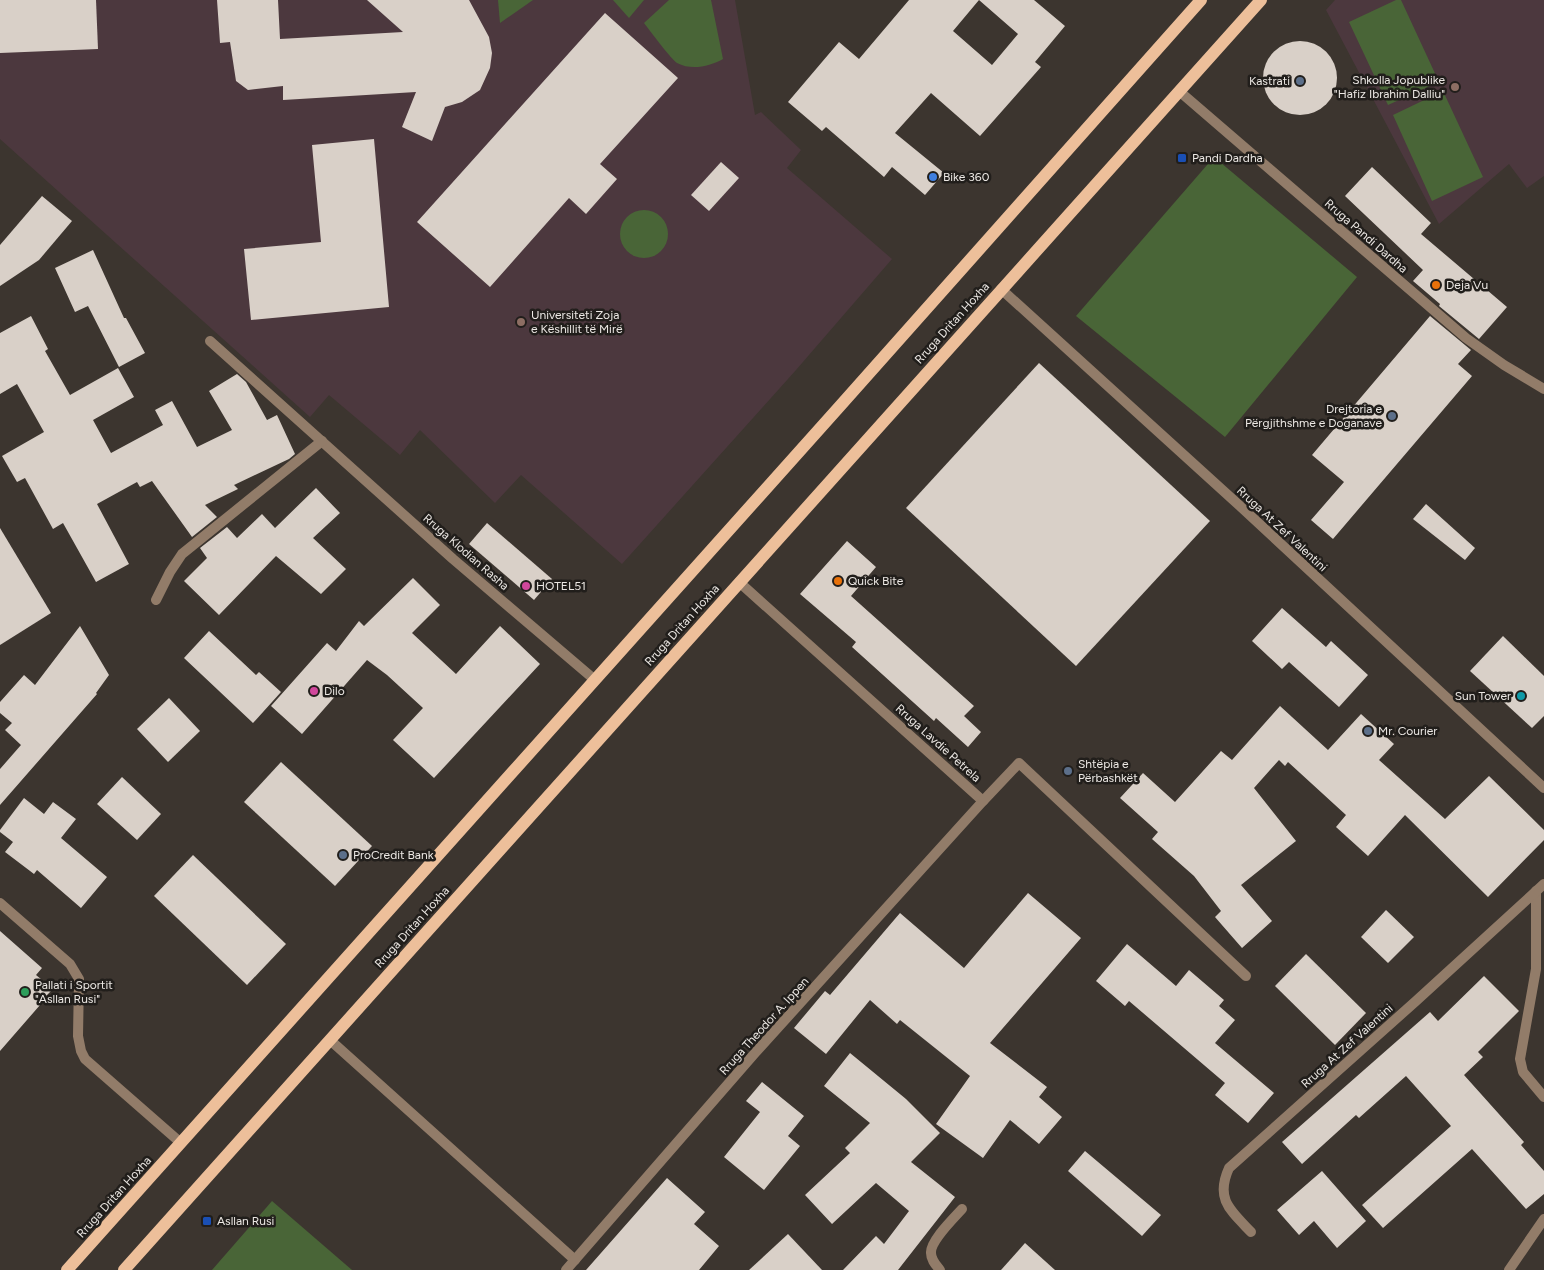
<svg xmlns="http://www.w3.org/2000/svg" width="1544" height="1270" font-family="Figtree,sans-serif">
	<rect width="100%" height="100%" fill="#3c352f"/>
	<!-- education -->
	<g fill="#4c383e">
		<polygon points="0,0 735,0 755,115 761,112 801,150 787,168 892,259 796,370 622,564 521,475 495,503 420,430 400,455 329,395 310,417 0,139"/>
		<polygon points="1335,0 1544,0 1544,176 1527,188 1509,164 1439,224 1326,10"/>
	</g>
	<!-- green -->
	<g fill="#496537">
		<polygon points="498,0 533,0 500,23"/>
		<polygon points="613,0 644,0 629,18"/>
		<path d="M669,0h42l12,59c-13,7 -31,12 -46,4 -6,-4 -27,-32 -33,-40z"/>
		<polygon points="1396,0 1401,0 1439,82 1388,105 1349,22"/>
		<polygon points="1443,91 1483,177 1432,201 1393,115"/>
		<polygon points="1214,157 1357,277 1225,437 1076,316"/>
		<circle cx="644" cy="234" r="24"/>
		<polygon points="272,1201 352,1270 212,1270"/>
	</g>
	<!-- building -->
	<g fill="#d9d0c8" fill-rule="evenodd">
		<polygon points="0,0 96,0 98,49 0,53"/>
		<polygon points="217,0 278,0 280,39 403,32 367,0 469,0 489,37 492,53 490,68 480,90 462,102 445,107 432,141 402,127 416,92 283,100 283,86 248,90 236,81 230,42 220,43"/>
		<path d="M909,0h125l31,26 -30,36 6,5 -61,69 -49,-43 -36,40 49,40 -19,22 -33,-28 -8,10 -58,-50 -4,4 -34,-29 51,-60 20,17zM979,0l39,34 -26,31 -39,-34z"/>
		<polygon points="605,13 678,78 600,164 617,179 586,214 569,198 490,287 417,222"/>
		<circle cx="1300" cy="78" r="37"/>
		<polygon points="374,139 389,307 251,320 244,249 321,242 312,145"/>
		<polygon points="721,162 739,178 709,211 691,195"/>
		<polygon points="1372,167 1431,223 1421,234 1507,307 1479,339 1439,306 1440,304 1413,281 1423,270 1345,196"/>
		<polygon points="42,196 72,221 39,260 0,286 0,245"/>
		<polygon points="93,250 124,318 126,318 145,353 119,367 88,306 75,312 55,268"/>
		<polygon points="31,316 48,349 45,351 70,395 118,368 134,397 93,420 111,453 163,425 155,410 172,401 197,447 232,430 209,391 237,374 246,382 267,420 277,415 295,454 289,459 234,485 238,489 205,505 217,517 192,537 152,481 140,487 137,482 97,504 129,564 96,582 63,523 53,529 25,478 17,482 2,456 44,432 17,384 0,394 0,333"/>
		<polygon points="1430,316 1471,350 1458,364 1472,376 1333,539 1311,520 1344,482 1312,455"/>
		<polygon points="1039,363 1210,521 1076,666 906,508"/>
		<polygon points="316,488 340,513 313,538 346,569 321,594 276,556 219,615 184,581 207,558 200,548 227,527 237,538 262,514 275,528"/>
		<polygon points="1426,504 1475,548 1465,560 1413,519"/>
		<polygon points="487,523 552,579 534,600 469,544"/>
		<polygon points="0,528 51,613 0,645"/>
		<polygon points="847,541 876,567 851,596 974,706 964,716 981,732 968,747 936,718 934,721 852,647 856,642 800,594"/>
		<polygon points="413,578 440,605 412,633 456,674 500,626 540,664 434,778 393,740 423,708 387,675 367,660 302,734 271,706 327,643 336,651 359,621 364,626"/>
		<polygon points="1282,608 1326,647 1331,641 1368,675 1339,707 1289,662 1282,669 1252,641"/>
		<polygon points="80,626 109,675 96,693 97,694 0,805 0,769 21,745 5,730 12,723 0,713 0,702 24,675 35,685"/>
		<polygon points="209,631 256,675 259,672 281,692 253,723 184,658"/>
		<polygon points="1503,636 1544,676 1544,716 1532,728 1470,671"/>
		<polygon points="169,698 200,731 168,762 137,729"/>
		<polygon points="1280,706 1328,750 1361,714 1394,744 1379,760 1445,819 1489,776 1544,830 1544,840 1488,897 1405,815 1368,856 1336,827 1346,815 1288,762 1285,766 1279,760 1254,788 1296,841 1241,885 1272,921 1242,948 1215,917 1221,911 1194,876 1152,839 1158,832 1120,798 1143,773 1175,802 1221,751 1232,760"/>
		<polygon points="281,762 372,846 335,886 244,802"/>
		<polygon points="122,777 161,814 137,840 97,804"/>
		<polygon points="24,798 44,814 53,802 76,819 61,838 107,877 81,908 37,870 34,874 5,852 13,842 0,832 0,830"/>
		<polygon points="193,855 286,944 247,985 154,896"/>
		<polygon points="1028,893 1081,938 990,1043 1047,1087 1039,1097 1062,1117 1039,1144 1010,1120 983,1158 936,1124 970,1076 900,1020 897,1024 870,1000 826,1054 794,1028 825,991 830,995 900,913 964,968"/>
		<polygon points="1386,910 1414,937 1388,963 1361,937"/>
		<polygon points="0,931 42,968 36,975 53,989 46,996 47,997 0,1051"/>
		<polygon points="1127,944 1176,986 1189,970 1224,1000 1219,1006 1235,1020 1215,1043 1274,1093 1248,1123 1215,1095 1225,1083 1129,1001 1125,1006 1096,981"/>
		<polygon points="1306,954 1366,1013 1335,1045 1275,986"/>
		<polygon points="1484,976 1519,1011 1478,1052 1483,1057 1464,1075 1524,1142 1521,1145 1544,1171 1544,1194 1526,1209 1472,1149 1383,1228 1362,1205 1451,1126 1406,1076 1359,1118 1356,1115 1302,1164 1282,1142 1430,1012 1438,1021"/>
		<polygon points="850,1053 906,1099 940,1133 911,1162 955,1197 898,1270 843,1270 876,1236 884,1244 909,1211 876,1183 832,1224 805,1195 850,1153 845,1148 870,1123 824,1086"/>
		<polygon points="762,1082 804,1116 788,1136 800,1146 764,1190 724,1157 760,1112 746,1101"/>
		<polygon points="1085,1151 1161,1215 1142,1236 1068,1171"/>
		<polygon points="1322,1171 1366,1221 1337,1248 1314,1221 1299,1235 1277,1210"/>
		<polygon points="667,1178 705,1212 694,1224 719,1246 699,1270 586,1270"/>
		<polygon points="788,1234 822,1270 749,1270"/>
		<polygon points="1025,1243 1055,1270 1001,1270"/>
	</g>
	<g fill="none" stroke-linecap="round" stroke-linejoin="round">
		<!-- street -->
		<g stroke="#927c69" stroke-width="10">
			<polyline points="1179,91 1466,338 1504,365 1544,389"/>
			<polyline points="1001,289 1240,506 1544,788"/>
			<polyline points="210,341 453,559 595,680"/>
			<polyline points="739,582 983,801"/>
			<polyline points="156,600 170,572 182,554 322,441"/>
			<polyline points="1536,891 1536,969 1520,1059 1523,1072 1544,1097"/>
			<polyline points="0,903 70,964 79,979 78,1036 81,1051 85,1059 181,1143"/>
			<polyline points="330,1040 575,1260"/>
			<path d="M1251,1232c-21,-22 -36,-33 -22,-64l187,-167 128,-117"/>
			<polyline points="566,1270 755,1053 983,801 1019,763 1246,976"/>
			<path d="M940,1270c-4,-5 -9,-10 -9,-17 -1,-12 23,-35 31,-44"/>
			<polyline points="1509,1270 1544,1219"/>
		</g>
		<!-- primary -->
		<g stroke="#edbf9a" stroke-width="12">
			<polyline points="67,1270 840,406 1201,0"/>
			<polyline points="124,1270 1261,0"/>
		</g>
	</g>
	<!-- markers -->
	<g fill="#5c6f8a" stroke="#211e1b" stroke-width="2">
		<circle cx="1300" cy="81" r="5"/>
		<circle cx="1392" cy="416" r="5"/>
		<circle cx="1368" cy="731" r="5"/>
		<circle cx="1068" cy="771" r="5"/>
		<circle cx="343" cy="855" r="5"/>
	</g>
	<g fill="#8d6e63" stroke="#211e1b" stroke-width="2">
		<circle cx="1455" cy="87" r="5"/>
		<circle cx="521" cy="322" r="5"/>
	</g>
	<g fill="#1a4fb4" stroke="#211e1b" stroke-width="2">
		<rect x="1177" y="153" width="10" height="10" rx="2.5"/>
		<rect x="202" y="1216" width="10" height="10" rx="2.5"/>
	</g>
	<circle fill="#3f7fe0" stroke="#211e1b" stroke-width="2" cx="933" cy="177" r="5"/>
	<g fill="#e8710a" stroke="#211e1b" stroke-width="2">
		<circle cx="1436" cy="285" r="5"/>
		<circle cx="838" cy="581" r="5"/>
	</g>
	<g fill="#d1479c" stroke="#211e1b" stroke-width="2">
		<circle cx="526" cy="586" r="5"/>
		<circle cx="314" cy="691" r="5"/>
	</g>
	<circle fill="#0f9aa8" stroke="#211e1b" stroke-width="2" cx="1521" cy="696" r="5"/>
	<circle fill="#2e9e5b" stroke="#211e1b" stroke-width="2" cx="25" cy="992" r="5"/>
	<g text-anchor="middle" stroke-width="5" stroke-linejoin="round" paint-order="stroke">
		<!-- poi labels -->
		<g font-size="12" fill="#ece8e4" stroke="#211e1b" text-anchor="start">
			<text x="1445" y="84" text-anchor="end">Shkolla Jopublike<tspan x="1445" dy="14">"Hafiz Ibrahim Dalliu"</tspan></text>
			<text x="1290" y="85" text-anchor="end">Kastrati</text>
			<text x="1192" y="162">Pandi Dardha</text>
			<text x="943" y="181">Bike 360</text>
			<text x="1446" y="289">Deja Vu</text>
			<text x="531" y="319">Universiteti Zoja<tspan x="531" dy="14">e Këshillit të Mirë</tspan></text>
			<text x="1382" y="413" text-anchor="end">Drejtoria e<tspan x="1382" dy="14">Përgjithshme e Doganave</tspan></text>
			<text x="848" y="585">Quick Bite</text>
			<text x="536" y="590">HOTEL51</text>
			<text x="324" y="695">Dilo</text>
			<text x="1511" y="700" text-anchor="end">Sun Tower</text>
			<text x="1378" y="735">Mr. Courier</text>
			<text x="1078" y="768">Shtëpia e<tspan x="1078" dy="14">Përbashkët</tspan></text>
			<text x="353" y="859">ProCredit Bank</text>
			<text x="35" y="989">Pallati i Sportit<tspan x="35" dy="14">"Asllan Rusi"</tspan></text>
			<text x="217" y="1225">Asllan Rusi</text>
		</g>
		<!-- street labels -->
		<g font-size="12" fill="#ece8e4" stroke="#211e1b">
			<text transform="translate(1366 236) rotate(41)" y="4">Rruga Pandi Dardha</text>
			<text transform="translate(952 323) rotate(-48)" y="4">Rruga Dritan Hoxha</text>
			<text transform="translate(1282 529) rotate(43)" y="4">Rruga At Zef Valentini</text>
			<text transform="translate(466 552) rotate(41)" y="4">Rruga Klodian Rasha</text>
			<text transform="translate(682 625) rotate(-48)" y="4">Rruga Dritan Hoxha</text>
			<text transform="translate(938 743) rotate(42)" y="4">Rruga Lavdie Petrela</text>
			<text transform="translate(412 927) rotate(-48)" y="4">Rruga Dritan Hoxha</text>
			<text transform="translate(764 1026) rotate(-48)" y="4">Rruga Theodor A. Ippen</text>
			<text transform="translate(1347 1046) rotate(-42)" y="4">Rruga At Zef Valentini</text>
			<text transform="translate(114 1197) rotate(-48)" y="4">Rruga Dritan Hoxha</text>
		</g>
	</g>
</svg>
